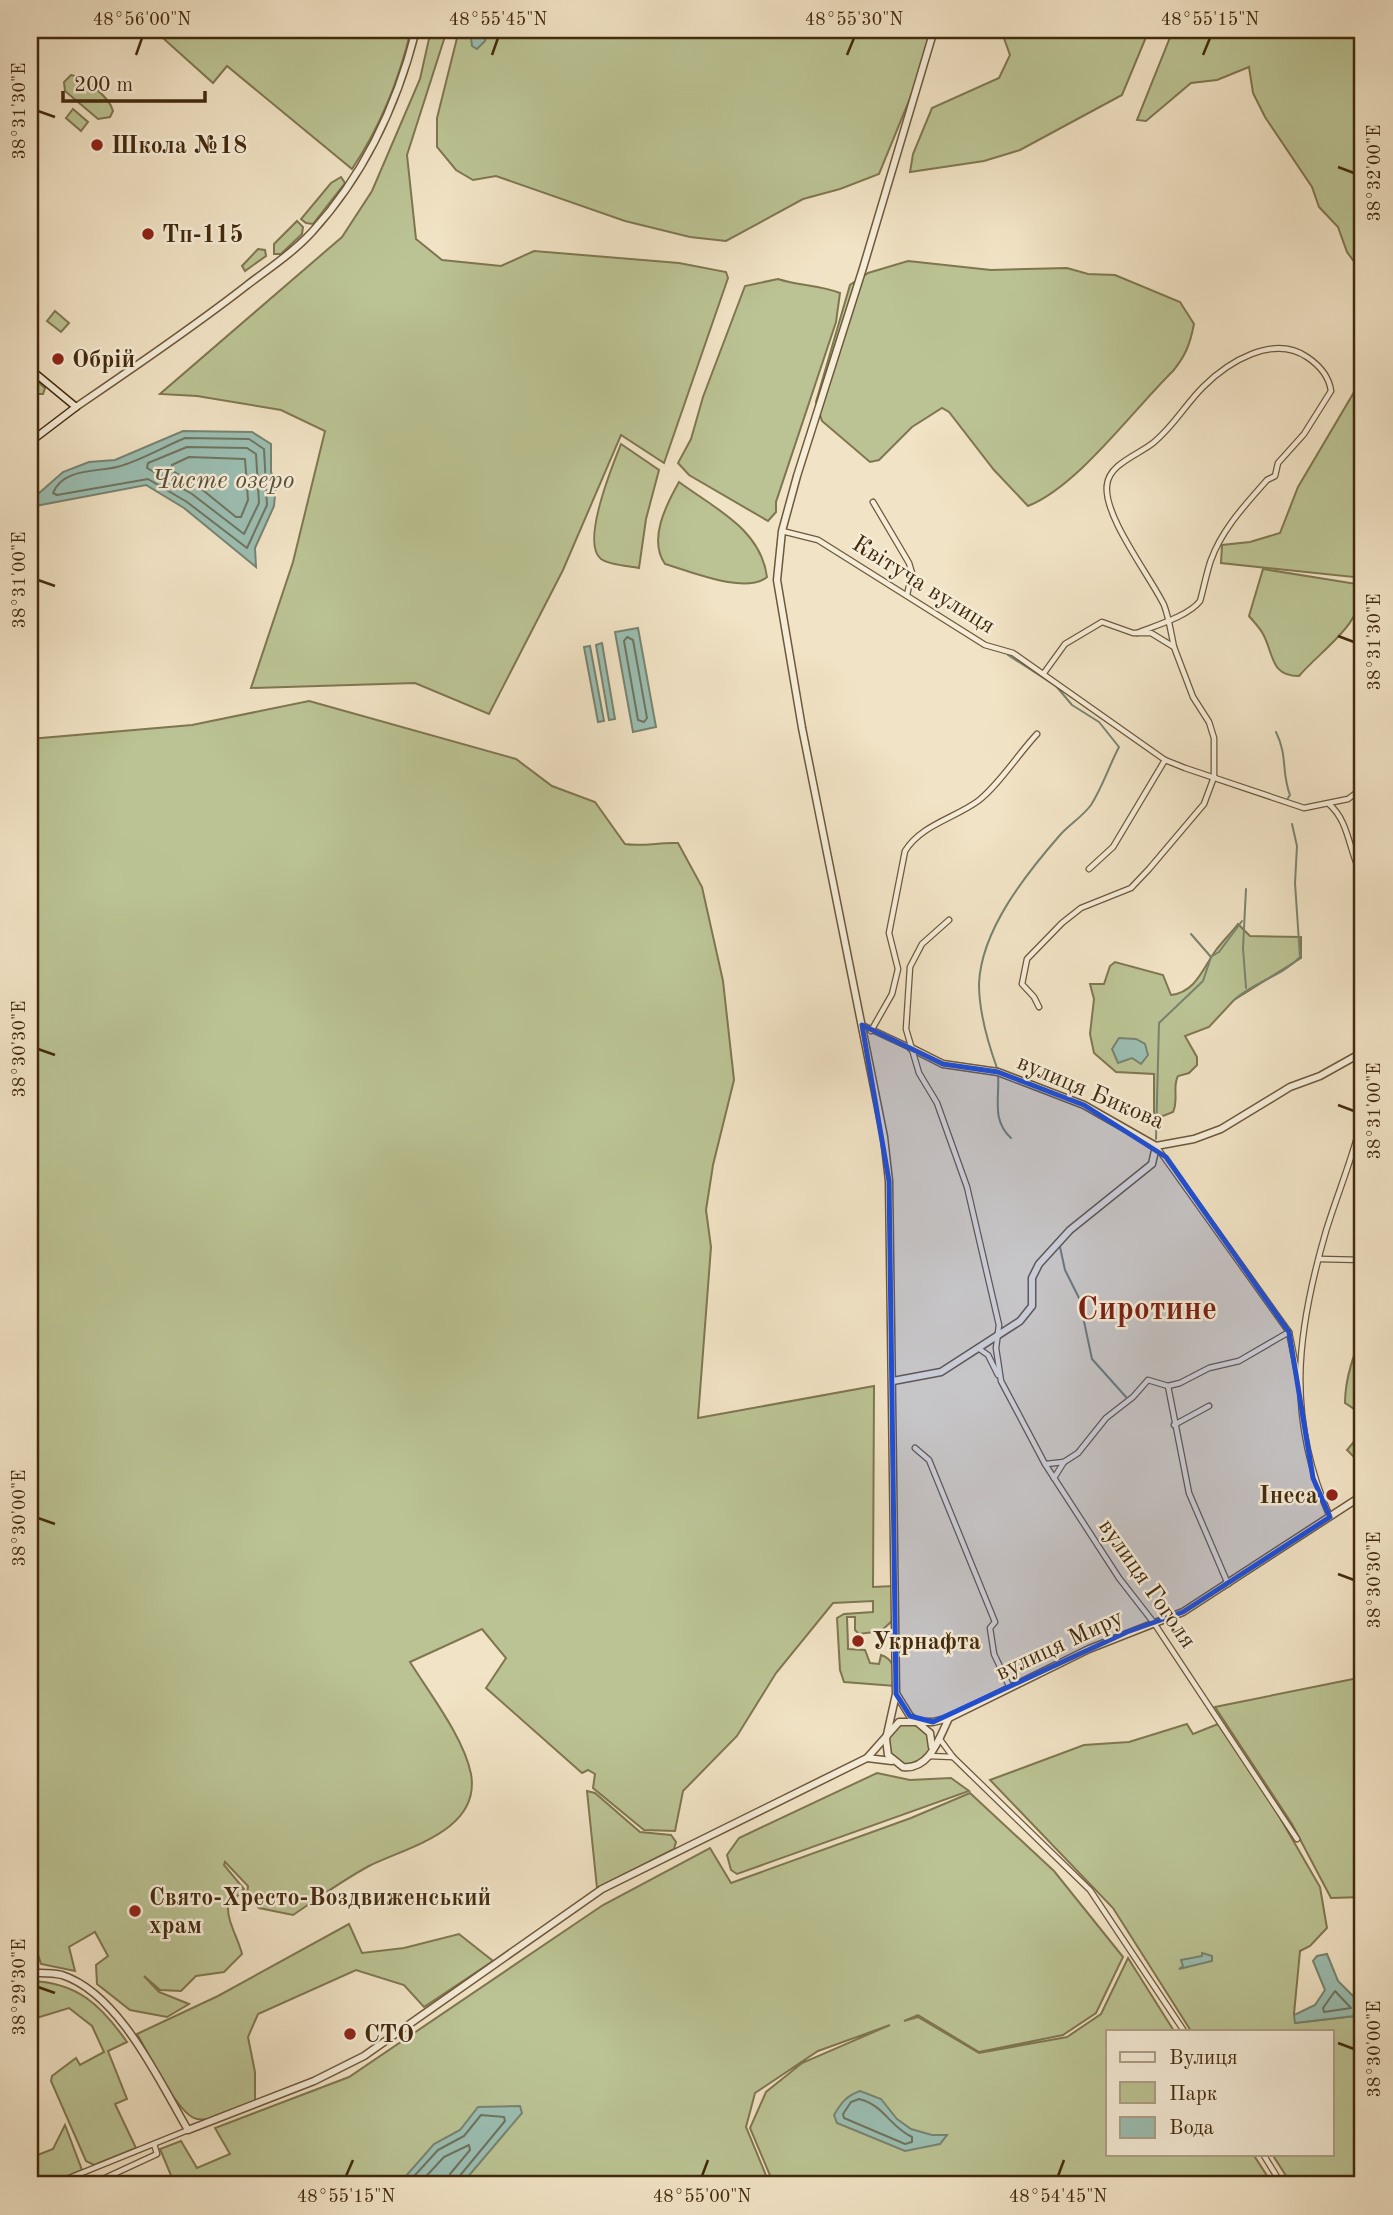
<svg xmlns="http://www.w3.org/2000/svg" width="1393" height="2215" font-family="'Old Standard TT',serif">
	<rect width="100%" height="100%" fill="#f1e3c5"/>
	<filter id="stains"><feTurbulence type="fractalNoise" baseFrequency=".00286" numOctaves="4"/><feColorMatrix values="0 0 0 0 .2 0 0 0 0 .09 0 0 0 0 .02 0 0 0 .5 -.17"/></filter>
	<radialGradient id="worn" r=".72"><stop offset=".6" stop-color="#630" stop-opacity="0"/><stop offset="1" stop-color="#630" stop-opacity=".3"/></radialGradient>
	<!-- green -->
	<g fill="#bbc394" stroke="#7f7650" stroke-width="2">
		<path d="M154,30h257c-12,50 -30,96 -59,139l-125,-103 -14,17z"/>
		<polygon points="431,30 447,30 407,155 416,239 442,260 501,266 534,251 679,263 726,272 728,278 664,463 621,435 563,570 489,714 415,683 251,688 293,562 325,431 281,410 197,396 160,394 342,237 372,191 420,79"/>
		<polygon points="459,30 938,30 879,174 840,189 803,199 726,241 690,237 625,221 496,176 473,180 456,170 437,147 437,118"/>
		<polygon points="1001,30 1149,30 1122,95 1020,150 984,161 910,172 913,154 932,108 999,78 1010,55"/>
		<polygon points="1173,30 1363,30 1363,274 1347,252 1338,227 1319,207 1312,187 1265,117 1253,93 1249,67 1217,80 1191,83 1146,121 1137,120"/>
		<path d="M71,75c14,2 39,23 42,36l-3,6 -12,2 -33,-28 -1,-9z"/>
		<polygon points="73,109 88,122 81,131 66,118"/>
		<polygon points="341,177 345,183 313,224 306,223 301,219 331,183"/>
		<polygon points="297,221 303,227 302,234 281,254 274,254 274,244"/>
		<polygon points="258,249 265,250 266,256 245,271 242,266"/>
		<path d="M908,261l83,9 76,-2 21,6 27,1 65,27 14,22c-4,20 -8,31 -21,47 -40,39 -95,115 -145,135l-34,-36 -45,-58 -7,-4 -30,19 -33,33 -9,2 -48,-41 -6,-19 34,-117 18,-12z"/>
		<path d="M778,279c21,7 41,6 62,14l-4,29 -60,180v10l-8,9 -79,-46 -11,-12 13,-24 12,-42 42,-111z"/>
		<polygon points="55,311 69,323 61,332 47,321"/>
		<polygon points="30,375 45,388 43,394 35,394 30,390"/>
		<polygon points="1363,377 1363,578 1221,563 1222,545 1250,542 1280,533 1298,487"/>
		<path d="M621,444l38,26 -13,49 -7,49c-10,-2 -30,-3 -38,-9 -21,-16 12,-95 20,-115z"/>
		<path d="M679,482c35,26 82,47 88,95 -22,18 -77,-6 -102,-13 -17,-24 1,-59 14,-82z"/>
		<path d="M1263,569l100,16c0,40 -41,64 -64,91 -29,0 -25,-22 -36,-42 -3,-6 -9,-12 -14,-18z"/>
		<path d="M309,701l207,58 36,27 43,16 30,42c18,3 35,-2 53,-1l24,44 21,94 11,99 -21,85 -7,45 5,37 -13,171 176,-32 -1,201 21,-1 -1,34 -12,11 -22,3 -4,-4v-13h-8l1,28v4l17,1 5,13 9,1 2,-9c15,5 13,17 14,31l-51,-4 -4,-12 -3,-52 7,-4 29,-2v-11l-40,2 -57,70 -39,63 -54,55 -8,40 -31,-1 -51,-42 2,-14 -7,-4 -6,3 -96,-85 20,-30 -24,-29 -72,33c20,32 54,76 61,112 10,57 -64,73 -102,92 -26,14 -51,32 -76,49l-34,-7 -12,-13 1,-9 -23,-24 -1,3 20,24 -16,17c-1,15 10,32 14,48l-18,18 -28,4 -15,15 -21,-1 -16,-14 15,16 30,12 -22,13 -37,-7 -33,-26 -1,-19 12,-9 -13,-24 -26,15 6,24 -34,-7 -11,-34v-1191l162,-14z"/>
		<path d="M1238,924l12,12 51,1v21l-67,42 -25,27 -24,9 12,21v8l-8,8 -11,3c-6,11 1,23 -5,36l-10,4 -9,-2v-40l-38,-2 -22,-19 -4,-19 4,-35 -4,-15h14l6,-18 5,-4 48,13 8,20c25,-3 32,-27 45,-45 7,-9 15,-17 22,-26z"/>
		<path d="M1363,1332v112l-7,15 -9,-9 16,-19 -9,-22 -9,-6c0,-25 9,-49 18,-71z"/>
		<polygon points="1363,1677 1363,1897 1331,1898 1292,1824 1215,1707"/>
		<circle cx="909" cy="1744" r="21"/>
		<polygon points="1187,1724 1193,1734 1218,1724 1261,1785 1320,1887 1327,1928 1310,1946 1300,1951 1294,2014 1296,2023 1363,2015 1363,2185 1292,2185 1272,2154 1332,2154 1332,2031 1191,2031 1113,1908 990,1780 1084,1745 1129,1742"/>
		<polygon points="877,1773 910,1780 951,1778 969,1791 737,1874 731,1870 727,1855 739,1838"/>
		<polygon points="587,1791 595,1793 640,1832 671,1835 676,1842 674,1849 597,1888"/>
		<polygon points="970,1793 1054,1871 1123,1957 1096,2013 1063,2035 979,2052 918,2015 904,2021 918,2017 979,2053 1067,2037 1101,2014 1128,1958 1174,2031 1108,2031 1108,2154 1253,2154 1273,2185 774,2185 750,2128 766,2092 802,2063 890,2025 818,2051 755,2093 746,2127 770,2185 175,2185 160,2149 181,2141 197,2168 230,2154 215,2128 349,2077 603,1905 710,1848 731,1883 911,1818"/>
		<path d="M349,1924l13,29 42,-5 55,-14 34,27 -69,46 -20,-22 -48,-15 -98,44 -10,23 7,35v30c-17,6 -40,20 -58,17 -19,-3 -49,-67 -60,-85l81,-38z"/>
		<path d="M30,1981c47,1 71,24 97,61l-19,9 19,48 -12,5 21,44 -42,17 -8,-4 -35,-80 1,-5 24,-18 4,7 24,-13 -12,-26 -23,-18 -39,12z"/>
		<polygon points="65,2125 82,2170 47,2185 30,2185 30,2158 53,2149"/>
	</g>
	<!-- water -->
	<g fill="#9bbeb2" stroke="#788370" stroke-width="2">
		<polygon points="470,30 486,32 485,41 477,49 472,46"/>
		<polygon points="183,431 252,432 271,444 271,472 276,484 274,506 255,548 256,567 184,508 146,485 30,507 30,501 63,472 89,462 115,460"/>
		<polygon points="638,628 656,727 633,732 615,632"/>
		<polygon points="602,643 615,719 609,720 596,645"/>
		<polygon points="590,646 604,721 598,722 584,647"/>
		<polygon points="1119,1038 1136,1039 1145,1044 1148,1055 1141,1064 1132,1058 1118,1063 1112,1049"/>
		<polygon points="1202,1953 1212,1956 1212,1961 1179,1969 1183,1966 1181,1960 1202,1956"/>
		<polygon points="1327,1954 1338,1981 1363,2006 1363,2015 1295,2023 1294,2015 1315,2005 1325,1990 1313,1961 1317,1956"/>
		<path d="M860,2091l21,8 16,20 14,10 21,6h15l-7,9 -35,7 -68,-28 -3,-8c7,-12 12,-19 26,-24z"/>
		<polygon points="520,2106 522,2113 461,2185 398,2185 434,2144 460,2130 478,2107"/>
	</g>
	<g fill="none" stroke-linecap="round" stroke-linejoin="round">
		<!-- shore -->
		<g stroke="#6f745f" stroke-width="2">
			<path d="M185,438l64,1 15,10 3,56 -20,43 -60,-46 -39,-23 -91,16 -4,-2c10,-25 43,-21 64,-26 23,-6 46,-20 68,-29z"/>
			<polygon points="187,447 247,448 256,454 259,503 244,534 192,494 147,468 148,463"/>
			<polygon points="189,457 245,459 248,500 241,517 236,517 199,487 171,470 172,465"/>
			<polygon points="627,637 633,640 647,718 644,722 638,720 624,641"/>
			<polygon points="1335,1991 1351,2008 1324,2012 1323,2008"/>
			<path d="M859,2099c25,6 30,27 53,38v5l-7,2 -61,-26 -1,-4 8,-12z"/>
			<polyline points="406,2185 438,2150 464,2136 481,2115 504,2117 505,2121 458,2178 457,2185"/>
			<polyline points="418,2185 444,2157 469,2145 470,2150 450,2174 448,2185"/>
		</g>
		<!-- stream -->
		<g stroke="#788370" stroke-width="2">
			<path d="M1276,732c12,24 5,40 14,63l-2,3"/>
			<polyline points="1246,889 1243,948 1246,988"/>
			<polyline points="1212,956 1219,952 1242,921"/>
			<path d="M1234,1000c20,-18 48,-24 66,-43l-5,-74 2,-37 -5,-22"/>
			<path d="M997,1068c-9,-25 -18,-58 -18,-84 2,-54 47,-110 81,-149 10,-11 22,-18 31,-30 12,-19 18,-39 28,-58l-20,-25 -27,-17 -16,-19 -48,-31"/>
			<path d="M998,1074c2,23 -7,46 13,64"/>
			<polyline points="1156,1139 1159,1023 1203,981 1211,957 1191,934"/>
			<polyline points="1060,1247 1065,1270 1079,1298 1092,1359 1126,1397"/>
		</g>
		<defs>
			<g id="minor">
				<polyline points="873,502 909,563 912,573 907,595"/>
				<polyline points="782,531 818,540 985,645 1013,653 1165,760 1185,768 1304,808 1348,799 1363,788"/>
				<path d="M1137,633c17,-7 52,-17 63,-32 1,-2 8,-34 11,-41 11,-31 35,-56 56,-80l8,-4 3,-13 26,-29 27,-43c-2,-15 -12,-26 -24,-34 -34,-23 -79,5 -104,30 -18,18 -30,40 -50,56 -15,12 -44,21 -46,42 -4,31 43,91 57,120 5,13 7,28 10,42"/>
				<path d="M1329,804c21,18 20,50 34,74"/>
				<polyline points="1089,869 1113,847 1165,760"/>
				<polyline points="949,920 922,944 910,967 906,1029 919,1073 937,1103 967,1187 999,1325 996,1348 1001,1381 1045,1464 1119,1578 1154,1623 1297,1839"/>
				<polyline points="1039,1007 1034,997 1022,984 1027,959 1062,923 1081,908 1131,888 1149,869 1204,804 1214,777 1214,738 1209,722 1193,697 1174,647 1151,633 1133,633 1102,622 1065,644 1044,673"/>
				<polyline points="862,1025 911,1048"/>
				<path d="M871,1031l21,-37 6,-25 -9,-36 16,-82c16,-26 50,-33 73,-50 20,-15 41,-48 59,-67"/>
				<polyline points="1156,1146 1289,1332 1297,1372"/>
				<polyline points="1319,1259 1363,1260"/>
				<polyline points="978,1348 988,1355 998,1375"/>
				<polyline points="1168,1386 1189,1493 1228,1584"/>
				<polyline points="1174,1425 1209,1406"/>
				<polyline points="915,1448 929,1460 995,1622 990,1628 994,1654 1010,1688"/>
				<polyline points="1046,1464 1064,1462"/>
				<polyline points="1054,1478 1064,1462 1078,1453 1106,1418 1133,1397 1148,1380 1168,1386 1180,1383 1209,1368 1239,1361 1289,1332"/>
				<path d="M1330,1517c-44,-100 -34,-183 -4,-286 12,-39 28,-76 37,-116"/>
				<polyline points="939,1738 953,1757 1090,1890 1184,2031"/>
				<polyline points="929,1756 953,1757"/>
				<polyline points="1263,2154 1282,2185"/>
				<polyline points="52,2185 188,2130"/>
				<polyline points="90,2185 157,2154 154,2144"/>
			</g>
			<g id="tertiary">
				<path d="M934,30l-71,238 -66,208 -15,55 -5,49 25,148 82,409 5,44 7,513 -10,45 2,16 15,12c27,3 36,-29 46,-49"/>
				<path d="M76,407c57,-39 115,-78 170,-121 22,-17 47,-33 66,-54 53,-58 85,-127 104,-202"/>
				<polyline points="911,1048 943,1064 998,1072 1058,1095 1084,1105 1156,1146 1194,1139 1221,1129 1290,1087 1320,1076 1363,1052"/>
				<polyline points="893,1381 941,1372 1020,1321 1032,1306 1032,1278 1039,1264 1070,1230 1152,1164 1156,1146"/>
				<polyline points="897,1695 910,1716 930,1733 932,1747"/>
				<polyline points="867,1758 892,1761"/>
				<path d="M30,1973c10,0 21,-1 32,2 58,19 97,106 126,155l126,-49 50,-25 238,-167 265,-131 32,-36h34l16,-4 140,-69 94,-37 180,-117"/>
			</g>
			<polyline id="secondary" points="30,369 76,407 30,442"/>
		</defs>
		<!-- minor casing -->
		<use href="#minor" stroke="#6e583a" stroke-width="7"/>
		<!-- tertiary casing -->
		<use href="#tertiary" stroke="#6e583a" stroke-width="9"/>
		<!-- secondary casing -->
		<use href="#secondary" stroke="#432a0c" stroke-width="9"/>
		<!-- minor -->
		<use href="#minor" stroke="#f6edd9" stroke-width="4.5"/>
		<!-- tertiary -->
		<use href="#tertiary" stroke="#f6edd9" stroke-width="6"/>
		<!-- secondary -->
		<use href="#secondary" stroke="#f6edd9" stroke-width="6"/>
	</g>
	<!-- marked area -->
	<path fill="#1d4ed8" fill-opacity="0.2" stroke="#1d4ed8" stroke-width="5" stroke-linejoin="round" d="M862,1025l81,39 55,8 86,33 82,52 123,175 24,146 17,39 -147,95 -56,20 -194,90 -23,-6 -14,-22 -7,-513z"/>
	<!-- ticks -->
	<path fill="none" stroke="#432a0c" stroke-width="2.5" d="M136,55l6,-17M492,55l6,-17M847,55l7,-17M1203,55l7,-17M38,111l17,6M1338,167l16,6M38,580l17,6M1338,636l16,6M38,1049l17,6M1338,1105l16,6M38,1518l17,6M1338,1574l16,6M38,1987l17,6M1338,2043l16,6M346,2176l7,-16M702,2176l6,-16M1058,2176l6,-16"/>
	<!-- markers -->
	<g fill="#8f2418" stroke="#f6edd9" stroke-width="2.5">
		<circle cx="97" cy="145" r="7"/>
		<circle cx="148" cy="234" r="7"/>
		<circle cx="58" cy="359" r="7"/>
		<circle cx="1332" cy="1495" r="7"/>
		<circle cx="858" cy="1641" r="7"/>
		<circle cx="135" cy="1911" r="7"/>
		<circle cx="350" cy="2034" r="7"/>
	</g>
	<g text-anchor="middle" stroke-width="5" stroke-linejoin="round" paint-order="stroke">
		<!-- poi labels -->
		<g font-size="24" font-weight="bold" fill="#432a0c" stroke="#f6edd9" text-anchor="start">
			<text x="111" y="153">Школа №18</text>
			<text x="162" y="242">Тп-115</text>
			<text x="72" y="367">Обрiй</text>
			<text x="1318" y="1503" text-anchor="end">Інеса</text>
			<text x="872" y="1649">Укрнафта</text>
			<text x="149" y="1905">Свято-Хресто-Воздвиженський<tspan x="149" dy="28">храм</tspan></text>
			<text x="364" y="2042">СТО</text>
		</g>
		<!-- street labels -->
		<g font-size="24" fill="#432a0c" stroke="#f6edd9">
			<text transform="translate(924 584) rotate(32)" y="8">Квітуча вулиця</text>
			<text transform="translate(1091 1091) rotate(23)" y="8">вулиця Бикова</text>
			<text transform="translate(1148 1583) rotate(55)" y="8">вулиця Гоголя</text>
			<text transform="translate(1059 1644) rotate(-25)" y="8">вулиця Миру</text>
		</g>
		<!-- water labels -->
		<g font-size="26" font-style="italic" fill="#594f36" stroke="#f6edd9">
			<text x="223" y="488">Чисте озеро</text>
		</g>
		<!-- district labels -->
		<g font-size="32" font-weight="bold" fill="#7a1f14" stroke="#f6edd9">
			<text x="1147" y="1319">Сиротине</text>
		</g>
	</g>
	<!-- margin -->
	<rect width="1393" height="2215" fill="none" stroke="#f1e3c5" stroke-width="77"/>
	<!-- legend -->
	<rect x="1106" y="2030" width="228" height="126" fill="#f6edd9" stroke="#ae9f87" stroke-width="2"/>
	<rect x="1120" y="2052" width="35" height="10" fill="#f6edd9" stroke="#ae9f87" stroke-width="2"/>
	<text x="1169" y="2064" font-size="21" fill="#432a0c">Вулиця</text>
	<rect x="1120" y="2082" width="35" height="21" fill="#bbc394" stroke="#ae9f87" stroke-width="2"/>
	<text x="1169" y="2100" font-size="21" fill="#432a0c">Парк</text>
	<rect x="1120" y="2117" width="35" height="21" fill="#9bbeb2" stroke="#ae9f87" stroke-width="2"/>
	<text x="1169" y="2134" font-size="21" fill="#432a0c">Вода</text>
	<!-- scale -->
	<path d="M63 91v10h142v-10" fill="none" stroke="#432a0c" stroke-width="3.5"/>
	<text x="74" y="91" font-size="21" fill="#432a0c" stroke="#f6edd9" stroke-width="5" paint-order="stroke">200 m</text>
	<rect x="38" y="38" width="1316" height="2138" fill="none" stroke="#432a0c" stroke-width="2.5"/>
	<g font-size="18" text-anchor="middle" fill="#432a0c">
		<text x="142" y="25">48°56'00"N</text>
		<text x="498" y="25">48°55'45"N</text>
		<text x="854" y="25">48°55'30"N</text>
		<text x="1210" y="25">48°55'15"N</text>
		<text transform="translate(19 111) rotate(-90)" y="6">38°31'30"E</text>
		<text transform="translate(1374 173) rotate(-90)" y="6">38°32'00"E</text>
		<text transform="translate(19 580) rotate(-90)" y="6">38°31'00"E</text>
		<text transform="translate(1374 642) rotate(-90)" y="6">38°31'30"E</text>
		<text transform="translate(19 1049) rotate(-90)" y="6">38°30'30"E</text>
		<text transform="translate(1374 1111) rotate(-90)" y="6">38°31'00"E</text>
		<text transform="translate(19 1518) rotate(-90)" y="6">38°30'00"E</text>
		<text transform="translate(1374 1580) rotate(-90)" y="6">38°30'30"E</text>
		<text transform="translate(19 1987) rotate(-90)" y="6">38°29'30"E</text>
		<text transform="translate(1374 2049) rotate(-90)" y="6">38°30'00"E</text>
		<text x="346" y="2202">48°55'15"N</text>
		<text x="702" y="2202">48°55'00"N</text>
		<text x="1058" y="2202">48°54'45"N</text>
	</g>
	<rect width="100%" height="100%" filter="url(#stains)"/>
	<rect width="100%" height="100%" fill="url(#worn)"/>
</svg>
